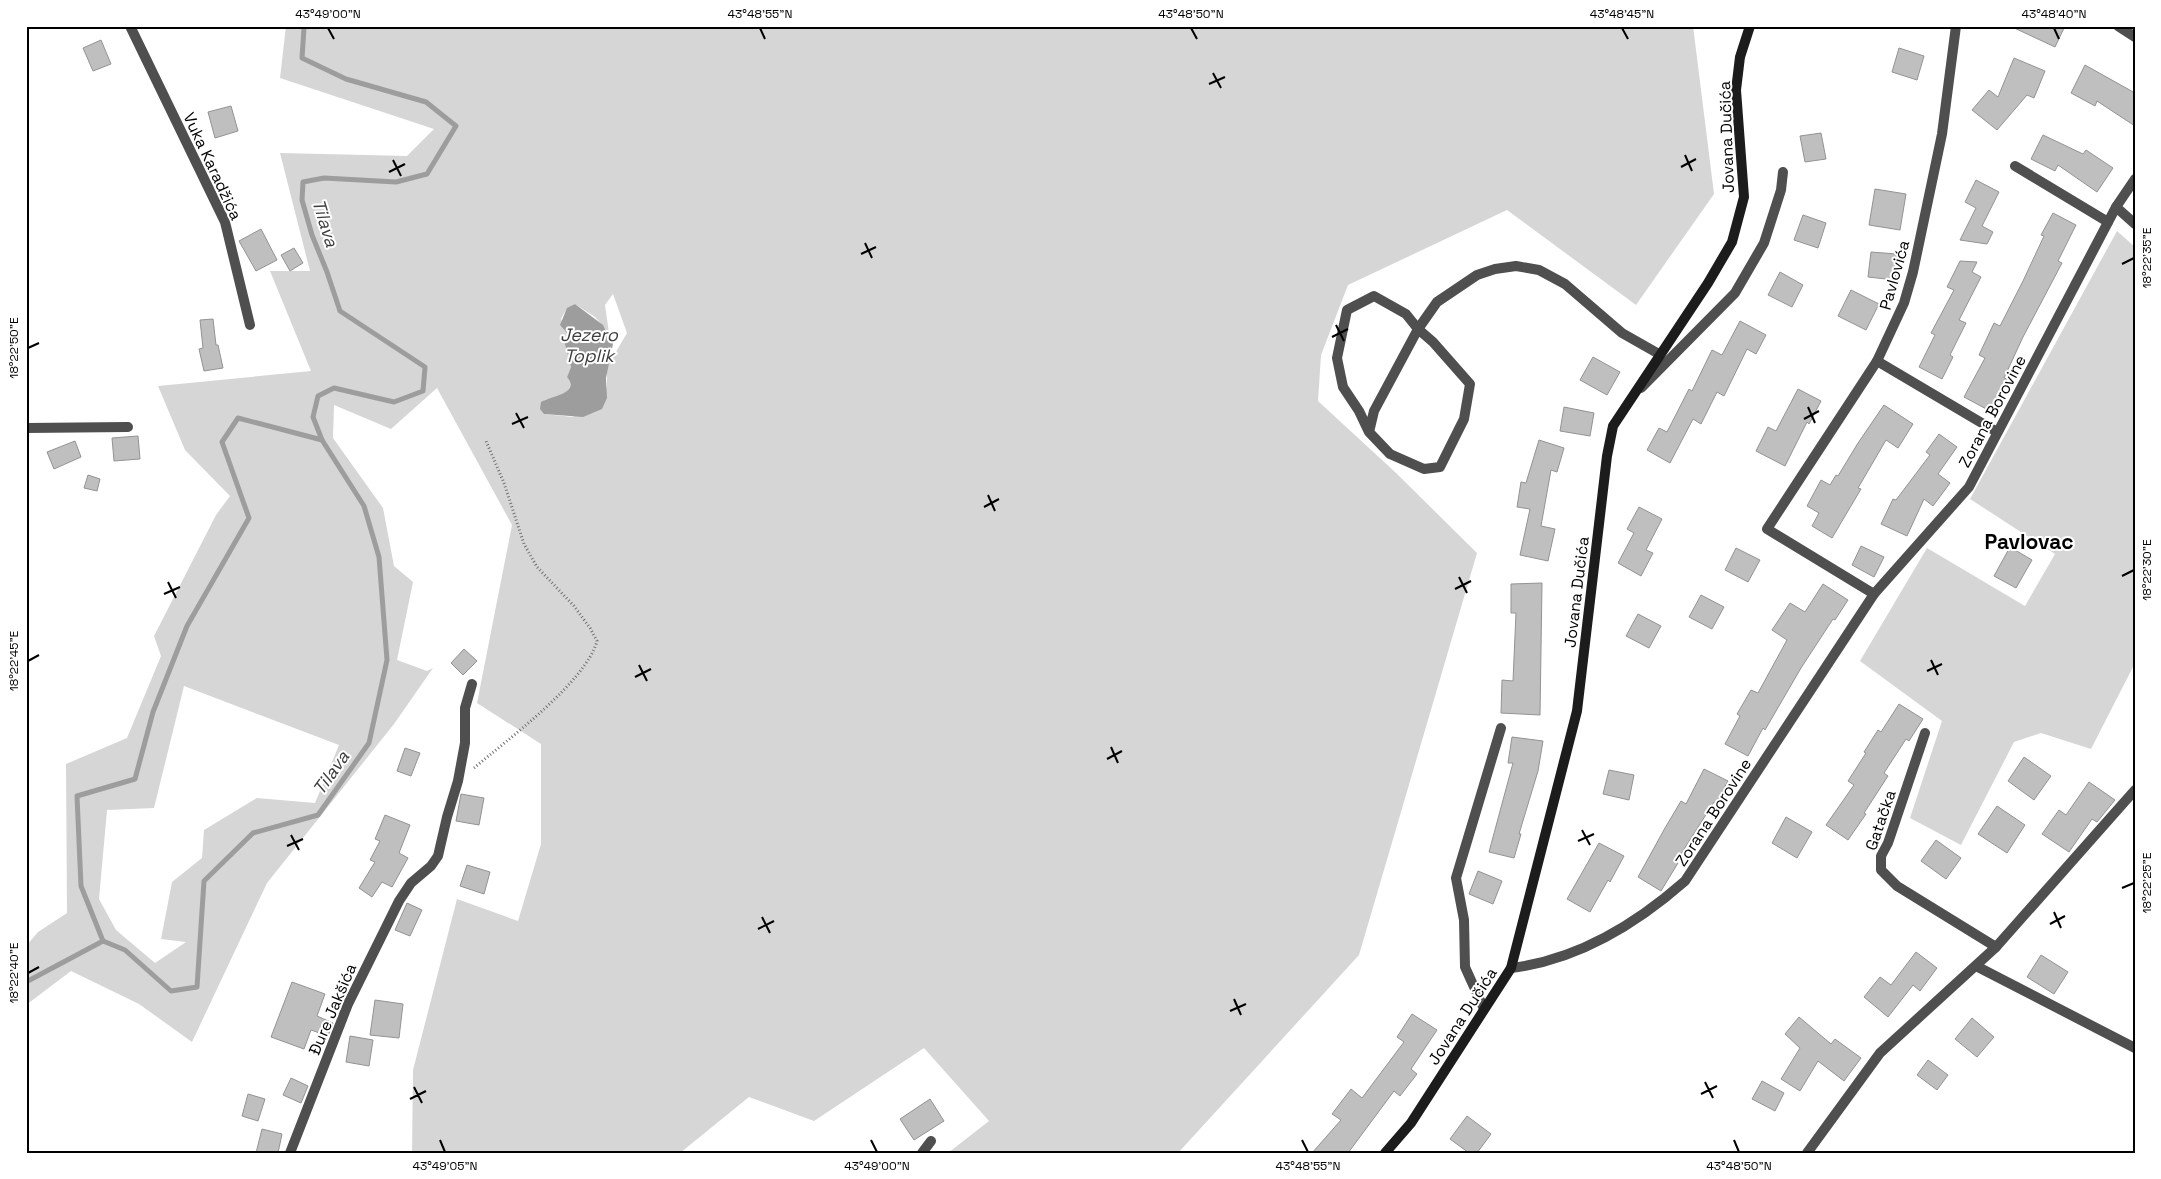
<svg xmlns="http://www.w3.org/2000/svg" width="2161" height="1179" font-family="'Space Grotesk',sans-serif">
	<rect width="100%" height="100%" fill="#fff"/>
	<!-- green -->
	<g fill="#d6d6d6" fill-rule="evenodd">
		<path d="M286,26h1407l21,168 -78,111 -129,-95 -159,75 -27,70 -3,46 77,71 82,81 -118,402 -181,198h-230l41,-32 -65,-73 -110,73 -65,-24 -69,56h-268l1,-83 44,-171 61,22 23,-77v-100l-64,-41 35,-178 -75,-137 -46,41 -57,-24 -1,33 50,70 11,58 19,16 -16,78 30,11 6,-3 -39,56 -127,159 -75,159 -53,-38 -68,-33 -45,34v-59l12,-14 29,-19 -1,-149 61,-26 34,-82 -7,-20 62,-121 14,-19 -45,-46 -27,-64 153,-15 -41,-100h40l-30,-118 127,3 27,-27 -154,-51zM613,294l14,39 -20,34v20l-34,30 -29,-3v-14c11,-2 35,-8 23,-23l4,-10 -7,-26 4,-7 -7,-15c4,-8 6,-11 14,-15l20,13 14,16 -4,-28zM184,686l155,59 -24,58 -58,-5 -53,32 -2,28 -30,24 -11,57 25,3 -31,21 -39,-33 -17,-31 8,-89 47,-2z"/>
		<polygon points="2117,231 2135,247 2135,663 2091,749 2041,733 2014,742 1961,845 1910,818 1942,721 1860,661 1927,548 2025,606 2055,554 1970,499"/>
	</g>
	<!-- water -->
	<path fill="#9d9d9d" d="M575,304l28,21 10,19 -7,34 1,20 -5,11 -19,8 -39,-3 -4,-5 1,-7c9,-6 40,-8 26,-25l4,-10 -7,-26 4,-7 -8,-9 7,-17z"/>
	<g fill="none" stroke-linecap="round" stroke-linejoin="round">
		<!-- stream -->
		<g stroke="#9d9d9d" stroke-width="5">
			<polyline points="103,941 125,950 171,991 197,987 204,881 253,833 318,815 369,743 387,660 379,557 364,506 322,440"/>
			<polyline points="26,982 103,941 81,886 77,796 135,779 153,712 187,626 249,518 222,442 238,418 322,440 313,417 318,396 334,388 394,402 423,391 425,367 340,311 327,272 312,235 302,200 303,182 324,178 396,182 427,174 456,126 426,102 346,79 302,58 304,28 307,26"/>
		</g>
	</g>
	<!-- building -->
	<g fill="#bfbfbf" stroke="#939393">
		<polygon points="2010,26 2065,26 2055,47"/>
		<polygon points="101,40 111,64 93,71 83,48"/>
		<polygon points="1899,48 1924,56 1917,80 1892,72"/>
		<polygon points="2014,58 2045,71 2034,98 2027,95 1997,130 1972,110 1989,90 1998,97"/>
		<polygon points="2085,65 2135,93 2135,126 2097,101 2095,106 2071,93"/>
		<polygon points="231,106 238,131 215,138 208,112"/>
		<polygon points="1821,133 1826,159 1805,162 1800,136"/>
		<polygon points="2043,135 2083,154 2086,150 2113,168 2097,192 2058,165 2055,171 2031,159"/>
		<polygon points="1976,180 1999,192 1982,226 1993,232 1987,244 1960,240 1976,208 1965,202"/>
		<polygon points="1875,189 1906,194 1900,230 1869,225"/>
		<polygon points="2053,213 2076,225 2058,261 2062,263 2023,337 2004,378 2007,379 1990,411 1964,397 1985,358 1979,355 1994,323 2000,326 2023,281 2044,236 2041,235"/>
		<polygon points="1803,215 1826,223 1818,248 1794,240"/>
		<polygon points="261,229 277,260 256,271 239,241"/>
		<polygon points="294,248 303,263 290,271 281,255"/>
		<polygon points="1871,252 1897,254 1895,280 1868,277"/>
		<polygon points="1960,261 1977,262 1972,272 1981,277 1959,320 1966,323 1950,355 1953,357 1942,379 1919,367 1935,335 1931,333 1954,290 1947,287"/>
		<polygon points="1780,272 1803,285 1792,307 1768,295"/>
		<polygon points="1851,290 1879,304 1866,330 1838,316"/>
		<polygon points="213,319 216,345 218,345 223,368 204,371 199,349 203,348 200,320"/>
		<polygon points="1740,321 1766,335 1756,354 1747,349 1724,396 1717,392 1701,424 1693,419 1670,463 1647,450 1659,428 1667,432 1689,389 1692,391 1712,350 1722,355"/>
		<polygon points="1593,357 1620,372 1607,395 1580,380"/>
		<polygon points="1798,389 1821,401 1809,424 1807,422 1785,466 1756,451 1768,427 1776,431"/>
		<polygon points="1884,405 1913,424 1898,448 1886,440 1858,488 1861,489 1832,538 1812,526 1819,513 1807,506 1821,480 1830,485 1836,475 1838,476 1858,443"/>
		<polygon points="1564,407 1594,413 1590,436 1560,431"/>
		<polygon points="1939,434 1957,447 1938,474 1950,483 1933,506 1924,499 1907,536 1881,524 1893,499 1896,500 1930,455 1926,452"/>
		<polygon points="138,436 140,459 114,461 112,438"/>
		<polygon points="1539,440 1564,448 1557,472 1551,470 1541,526 1555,529 1548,561 1520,555 1530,509 1517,507 1521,482 1526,483"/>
		<polygon points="75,441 81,457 54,469 47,452"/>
		<polygon points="88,475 100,479 97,491 84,488"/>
		<polygon points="1639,507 1662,519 1646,550 1653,553 1641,576 1618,563 1634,533 1627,529"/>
		<polygon points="1861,546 1884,557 1874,577 1852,565"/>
		<polygon points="2010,547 2032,560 2016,588 1994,576"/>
		<polygon points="1736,548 1760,560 1748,582 1725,570"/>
		<polygon points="1542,583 1540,715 1501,713 1502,680 1513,681 1516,613 1511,613 1511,584"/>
		<polygon points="1823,584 1848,600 1835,620 1833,619 1801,668 1765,730 1763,728 1748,756 1725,744 1740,716 1737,714 1751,690 1758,693 1787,640 1772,630 1790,603 1805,612"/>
		<polygon points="1701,595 1724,607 1712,629 1689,617"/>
		<polygon points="1638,614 1661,626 1649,648 1626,636"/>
		<polygon points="464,649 477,661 463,675 451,663"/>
		<polygon points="1899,704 1923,719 1909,741 1906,739 1884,773 1888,776 1864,813 1866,814 1848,840 1826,825 1854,785 1848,781 1866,753 1864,752 1878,730 1881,732"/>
		<polygon points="1512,737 1543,741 1538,771 1519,834 1521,834 1514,858 1489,852 1513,763 1508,763"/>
		<polygon points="405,748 420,753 411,776 397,771"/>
		<polygon points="2024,757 2051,776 2034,800 2008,781"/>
		<polygon points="1704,769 1728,781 1716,803 1714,802 1676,862 1678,863 1661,891 1638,877 1665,828 1681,801 1686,804"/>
		<polygon points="1609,770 1634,775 1629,800 1603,794"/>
		<polygon points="2089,782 2115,800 2097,822 2092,819 2069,852 2042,834 2059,810 2066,815"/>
		<polygon points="461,794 484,798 479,825 456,821"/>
		<polygon points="1997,806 2025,825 2007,853 1978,834"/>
		<polygon points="385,815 410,825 399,853 408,858 392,887 382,882 372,897 359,888 375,862 370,860 380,841 375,839"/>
		<polygon points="1786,817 1812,832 1797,858 1772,843"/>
		<polygon points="1936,840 1961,858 1946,879 1921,861"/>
		<polygon points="1599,843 1624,856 1610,882 1608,880 1590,912 1567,899"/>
		<polygon points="467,865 490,872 484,894 460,886"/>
		<polygon points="1478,871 1502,881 1493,904 1469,894"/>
		<polygon points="407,903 422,910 410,936 395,930"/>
		<polygon points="1916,952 1937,968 1920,991 1913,985 1888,1017 1864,997 1880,977 1891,985"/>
		<polygon points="2041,955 2068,972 2054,994 2027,977"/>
		<polygon points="292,982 325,994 317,1016 333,1023 328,1036 311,1030 304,1049 271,1037"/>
		<polygon points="375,1000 403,1004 399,1038 370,1035"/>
		<polygon points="1412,1014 1437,1030 1411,1069 1417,1074 1400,1096 1394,1091 1348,1153 1312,1153 1341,1120 1332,1114 1351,1089 1362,1098 1404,1042 1397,1037"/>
		<polygon points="1799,1017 1831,1044 1835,1039 1861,1058 1844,1081 1818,1061 1800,1091 1781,1079 1800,1048 1785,1034"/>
		<polygon points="1972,1018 1994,1037 1977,1057 1955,1039"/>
		<polygon points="350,1036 373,1040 369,1066 346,1062"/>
		<polygon points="1928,1060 1948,1075 1937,1090 1917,1075"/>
		<polygon points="291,1078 308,1086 301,1103 283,1095"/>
		<polygon points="1762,1081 1784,1093 1775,1111 1752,1099"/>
		<polygon points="248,1094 265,1099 258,1121 242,1116"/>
		<polygon points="930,1099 944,1121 914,1140 900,1119"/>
		<polygon points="1467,1116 1491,1134 1477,1153 1469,1153 1450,1139"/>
		<polygon points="262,1129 282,1134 278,1153 256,1153"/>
	</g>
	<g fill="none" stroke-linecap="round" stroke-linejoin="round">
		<!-- path -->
		<path stroke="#717171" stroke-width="3" stroke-dasharray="1 2.5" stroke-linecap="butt" d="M474,768c33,-28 112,-86 123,-127l-7,-13 -16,-22 -37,-39 -13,-23 -20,-61 -18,-42"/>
		<!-- lane -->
		<polyline stroke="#4f4f4f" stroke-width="10" points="1369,432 1359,411 1343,387 1337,358 1347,310 1374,296 1406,314 1418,329 1433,342 1470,384 1464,419 1440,467 1424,469 1390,454 1369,432 1374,411 1418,329 1437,302 1477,275 1495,269 1516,266 1539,270 1565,284 1622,333 1659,354"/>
		<!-- street -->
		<g stroke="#4f4f4f" stroke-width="10">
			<polyline points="130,26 225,222 250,325"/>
			<polyline points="2118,26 2135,37"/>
			<polyline points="2015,166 2108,222"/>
			<polyline points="2116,207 2135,224"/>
			<polyline points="1877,361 1997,432"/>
			<polyline points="1641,388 1735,293 1764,243 1781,190 1783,172"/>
			<polyline points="26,428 128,427"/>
			<polyline points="1874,594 1767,529 1877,361 1904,303 1913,272 1942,134 1956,26"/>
			<polyline points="1925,733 1888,843 1881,856 1881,870 1897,886 1996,947"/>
			<polyline points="1976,966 2135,1048"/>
			<path d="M1511,968c67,-8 124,-43 174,-87l189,-287 95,-107 147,-280 19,-28"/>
			<polyline points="1484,1009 1465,967 1464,920 1456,878 1501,728"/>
			<polyline points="290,1153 348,1004 399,901 411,883 431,866 438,856 447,817 458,781 465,743 465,708 472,684"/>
			<polyline points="922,1153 931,1141"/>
			<polyline points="1807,1153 1880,1053 1996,947 2135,790"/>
		</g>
		<!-- secondary -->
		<polyline stroke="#1c1c1c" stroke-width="10" points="1385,1153 1411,1123 1511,968 1577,711 1607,456 1613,426 1708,283 1732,242 1744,197 1736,90 1740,57 1750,26"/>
	</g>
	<!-- ticks -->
	<path fill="none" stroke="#000" stroke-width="2" d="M328,28l6,11M760,28l5,11M1191,28l6,11M1622,28l6,11M2054,28l5,11M1213,73l8,15M1209,84l16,-7M1685,155l7,16M393,160l8,16M1681,167l15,-8M389,172l16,-8M865,243l7,15M861,254l15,-7M2122,264l12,-6M1336,325l8,16M1332,337l16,-8M28,348l11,-5M1808,407l7,16M516,413l8,15M1804,419l15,-8M512,424l16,-7M988,495l7,16M984,507l15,-8M2122,576l12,-6M1459,577l8,16M168,582l8,16M1455,589l16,-8M164,594l16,-7M1931,660l7,15M28,661l11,-6M639,665l8,16M1927,671l15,-7M635,677l16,-8M1111,747l7,16M1107,759l15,-8M1582,830l8,15M291,835l8,15M1578,841l16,-7M287,846l16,-7M2122,888l12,-5M2054,912l7,16M762,917l8,16M2050,924l15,-8M758,929l16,-8M28,973l11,-6M1234,999l7,16M1230,1011l16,-7M1705,1082l8,16M414,1087l8,16M1701,1094l16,-8M410,1099l16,-8M440,1140l5,12M871,1140l6,12M1302,1140l6,12M1734,1140l5,12"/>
	<g text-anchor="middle" stroke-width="4" stroke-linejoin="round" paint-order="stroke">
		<!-- street labels -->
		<g font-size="16" fill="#000" stroke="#fff">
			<text transform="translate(1726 137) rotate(-92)" y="6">Jovana Dučića</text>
			<text transform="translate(213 166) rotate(65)" y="6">Vuka Karadžića</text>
			<text transform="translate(1894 275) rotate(-74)" y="6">Pavlovića</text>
			<text transform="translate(1992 411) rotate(-62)" y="6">Zorana Borovine</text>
			<text transform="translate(1576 592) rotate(-83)" y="6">Jovana Dučića</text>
			<text transform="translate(1713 812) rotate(-57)" y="6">Zorana Borovine</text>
			<text transform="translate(1880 820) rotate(-71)" y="6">Gatačka</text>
			<text transform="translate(332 1009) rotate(-67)" y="6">Đure Jakšića</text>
			<text transform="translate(1462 1016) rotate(-57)" y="6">Jovana Dučića</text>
		</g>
		<!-- water labels -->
		<g font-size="18" font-style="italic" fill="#3e3e3e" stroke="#fff">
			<text transform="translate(325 223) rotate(73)" y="6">Tilava</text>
			<text x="589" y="341">Jezero<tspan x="589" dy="21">Toplik</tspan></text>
			<text transform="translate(331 773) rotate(-55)" y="6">Tilava</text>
		</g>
		<!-- district labels -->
		<g font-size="21" font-weight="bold" fill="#000" stroke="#fff">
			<text x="2029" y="549">Pavlovac</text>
		</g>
	</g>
	<!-- border -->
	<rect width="2161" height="1179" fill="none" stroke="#ffffff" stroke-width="55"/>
	<rect x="28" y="28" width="2106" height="1124" fill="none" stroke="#000" stroke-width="2"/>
	<g font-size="12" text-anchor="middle" fill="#000">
		<text x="328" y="18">43°49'00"N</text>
		<text x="760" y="18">43°48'55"N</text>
		<text x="1191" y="18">43°48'50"N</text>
		<text x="1622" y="18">43°48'45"N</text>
		<text x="2054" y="18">43°48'40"N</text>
		<text transform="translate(2147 258) rotate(-90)" y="4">18°22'35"E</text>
		<text transform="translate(14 348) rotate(-90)" y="4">18°22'50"E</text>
		<text transform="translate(2147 570) rotate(-90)" y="4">18°22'30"E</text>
		<text transform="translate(14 661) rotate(-90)" y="4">18°22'45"E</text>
		<text transform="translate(2147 883) rotate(-90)" y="4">18°22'25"E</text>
		<text transform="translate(14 973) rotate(-90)" y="4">18°22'40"E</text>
		<text x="445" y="1170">43°49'05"N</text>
		<text x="877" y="1170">43°49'00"N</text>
		<text x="1308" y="1170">43°48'55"N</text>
		<text x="1739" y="1170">43°48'50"N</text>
	</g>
</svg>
